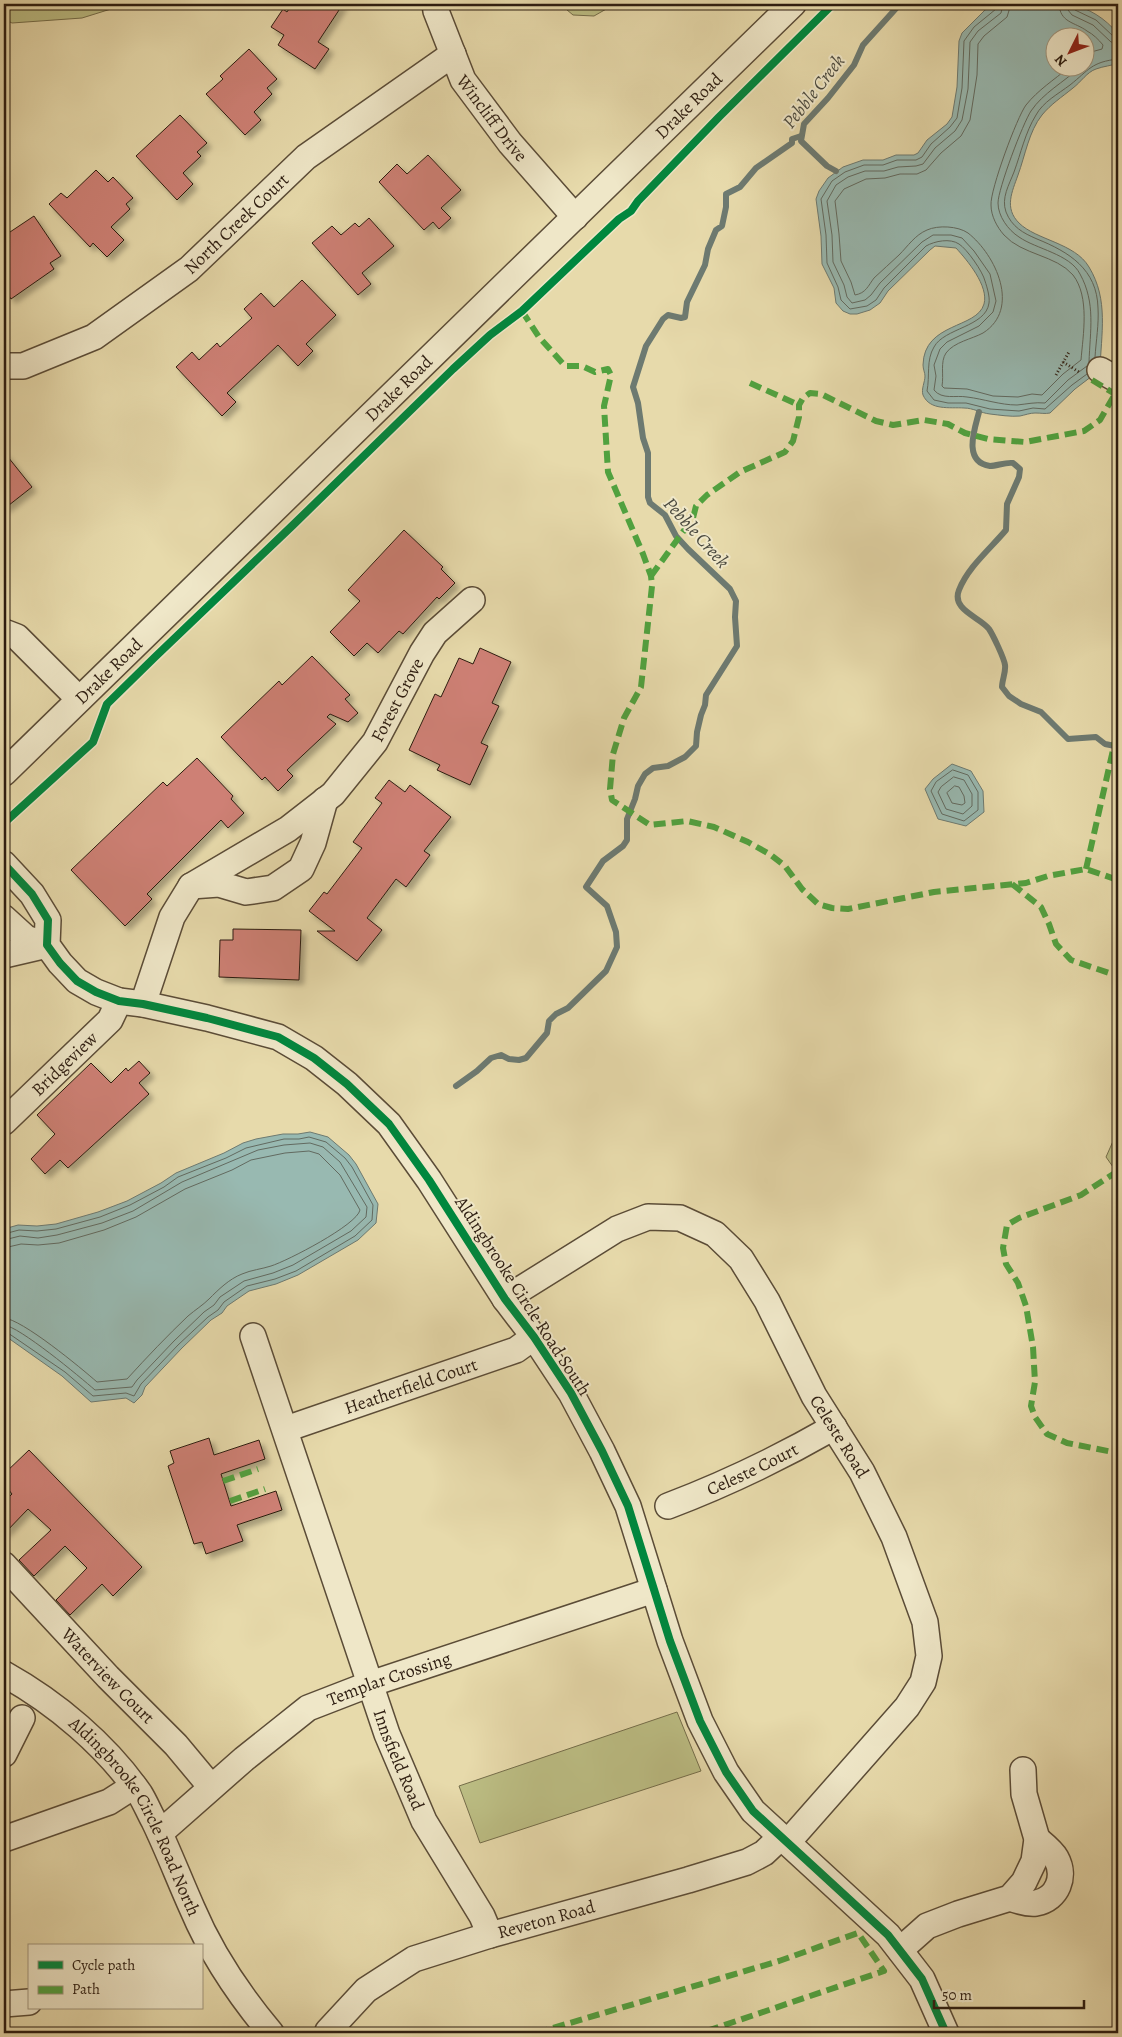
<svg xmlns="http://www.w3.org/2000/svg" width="1122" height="2037" font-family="Alegreya,serif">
	<defs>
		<filter id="shadow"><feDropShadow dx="4.5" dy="4.5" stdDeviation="2.5" flood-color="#0004"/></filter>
	</defs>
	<rect width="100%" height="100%" fill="#e7daab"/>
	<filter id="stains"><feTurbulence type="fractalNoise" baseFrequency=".004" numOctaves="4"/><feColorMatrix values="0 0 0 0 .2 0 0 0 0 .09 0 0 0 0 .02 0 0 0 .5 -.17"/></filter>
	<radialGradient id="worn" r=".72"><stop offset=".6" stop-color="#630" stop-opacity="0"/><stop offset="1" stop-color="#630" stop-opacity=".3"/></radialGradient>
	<!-- green -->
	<g fill="#bcbe84" stroke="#746d4a">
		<polygon points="4,4 127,4 82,18 12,23 4,19"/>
		<polygon points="560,4 615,4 594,16 573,15"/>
		<polygon points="1118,1130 1118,1174 1106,1157"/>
		<polygon points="677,1712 701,1771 480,1843 459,1786"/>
	</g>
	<!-- water -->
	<g fill="#98b9b1" stroke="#6d7a71" fill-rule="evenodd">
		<path d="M1001,4h68c20,4 36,14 49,30v29c-7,3 -14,3 -22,6 -9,3 -15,13 -23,19 -11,9 -22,16 -31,27 -13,16 -17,41 -24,60 -6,17 -14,33 1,48 17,17 56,20 70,44 20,33 12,67 11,103l-25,19 -25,24c-5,1 -9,0 -15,0 -5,0 -10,2 -15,3 -9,1 -21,-1 -30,-2 -9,-1 -17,-6 -26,-6 -14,-1 -34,3 -41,-13 -2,-6 2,-13 2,-19 0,-3 -2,-7 -2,-11 1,-43 54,-36 61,-61 5,-18 -17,-44 -28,-56l-21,-2 -5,4 -42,41 -8,12 -10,7 -13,4h-7l-7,-3 -7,-8 -2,-15 -12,-24 -1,-28 -5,-37 3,-8 9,-13 15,-11 20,-7h20l13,-5h18l4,-2 9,-13 20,-16 5,-7 5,-30 2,-46 3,-8 23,-23 8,-5zM1054,38h30v30h-30z"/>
		<polygon points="952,764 971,771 983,791 984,812 966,826 938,819 925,789 933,779"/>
		<polygon points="310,1132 328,1137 349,1155 356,1164 378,1204 376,1223 358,1240 298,1275 276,1284 249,1291 227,1306 222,1313 211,1320 182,1348 145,1387 142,1395 134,1403 126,1398 91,1402 62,1376 4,1335 4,1229 18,1225 37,1226 56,1224 98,1212 127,1201 161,1183 176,1173 224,1153 243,1143 256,1139 283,1134 298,1134"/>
	</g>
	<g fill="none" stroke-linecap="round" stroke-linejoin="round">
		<!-- shore -->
		<g stroke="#626a60" stroke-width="1">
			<path d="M997,4l-1,5 -22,18 -10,14 -2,47 -5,30 -7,9 -19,17 -9,13 -6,3h-19l-14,5h-19l-19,7 -13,9 -11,18 5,36 1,28 11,24 3,13 9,9 17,-3 9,-6 8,-12 42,-42c9,-5 24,-8 33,-2 8,5 24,28 26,37 2,6 5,16 4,22 -3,24 -45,25 -55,44 -8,13 -4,29 -7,44l7,9 14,3h18l24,6 29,2 14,-3 12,1 27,-24 15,-11"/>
			<path d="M1003,4l-2,9 -23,18 -8,11 -2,47 -6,31 -7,11 -20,17 -12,16 -7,2 -18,1 -14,4h-19l-17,6 -12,8 -9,16 5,34 1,27 11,23 3,12 5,6 13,-3 6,-5 9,-12 42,-41 11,-7h18l11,3 12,13 16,23 6,27 -3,11 -14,14 -32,16 -7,7 -6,16 2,11 -2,14c8,10 22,5 33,7 17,2 33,8 50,8 10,-1 18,-3 28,-2l23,-23 19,-14"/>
			<path d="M1011,4l-4,13 -23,19 -6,8 -1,31 -7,45 -9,16 -20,17 -15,17 -9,4h-17l-15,4 -19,1 -22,10 -9,12 4,33 2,27 10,21 4,13c11,-2 13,-9 19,-17 8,-8 17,-15 25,-23 9,-9 16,-20 28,-25 11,-5 31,-4 41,3 28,22 53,76 15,100 -11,6 -29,9 -37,20 -6,9 -2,22 -4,33l2,2 23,1 26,7 25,1 14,-3 10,1 21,-21 18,-14c2,-25 9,-63 -8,-85 -17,-20 -51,-20 -69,-40 -7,-8 -13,-19 -13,-30 -1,-15 26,-88 35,-100 12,-15 28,-25 42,-37"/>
			<path d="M1059,4c1,19 16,18 28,27 6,3 12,9 16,14l-1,4 -18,5"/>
			<polyline points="1067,4 1068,10 1072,15 1093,25 1111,42 1118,43"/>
			<polyline points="1073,4 1075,10 1096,20 1113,36 1118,37"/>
			<path d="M1079,68c-15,14 -36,25 -48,43 -8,12 -33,78 -33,92 0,13 10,27 21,34 17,12 51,17 61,37 16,29 10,57 9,88"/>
			<path d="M1095,357c1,-16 4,-33 3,-49 -1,-39 -29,-56 -61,-69 -14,-6 -25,-12 -31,-27 -5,-14 3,-27 8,-40 7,-19 11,-39 22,-57 7,-13 22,-21 34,-30 19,-15 21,-23 48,-26"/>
			<polygon points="953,770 968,775 978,792 978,810 964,821 942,814 931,791 936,782"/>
			<polygon points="954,777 964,780 972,794 972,806 963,814 946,809 938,792 941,787"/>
			<polygon points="955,786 959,787 964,796 965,803 962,805 952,803 947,793"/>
			<polyline points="4,1234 19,1230 37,1231 56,1229 100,1217 130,1205 164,1187 178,1177 226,1158 246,1148 284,1139 299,1139 309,1137 326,1142 345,1158 352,1167 373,1205 372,1220 355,1236 296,1271 275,1279 247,1286 224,1302 218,1310 208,1317 178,1345 141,1384 134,1396 126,1393 93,1396 65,1372 8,1333 4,1332"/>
			<path d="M4,1240l16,-4 18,2 19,-3 45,-12 31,-12 49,-29 76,-32 26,-5 26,-2 13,4 17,15 27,45 -1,10 -15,14 -58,34 -20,8 -29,8 -24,16 -6,8 -10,7 -30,29 -37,39 -5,7 -37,3c-15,-13 -76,-64 -91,-65"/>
			<path d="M4,1248l17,-4 17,1 21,-2 45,-13 32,-13 49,-28 47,-19 19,-10 34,-7 24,-2 10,3 21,21 20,35c-3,15 -73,51 -89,56 -9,3 -20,4 -29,8 -13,5 -24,16 -33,25 -6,6 -14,11 -21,17 -21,20 -41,41 -61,63l-30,3c-16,-14 -75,-63 -93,-64"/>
		</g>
		<!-- stream -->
		<g stroke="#6d7a71" stroke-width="6">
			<polyline points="836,171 827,166 801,141 804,124 828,98 854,65 863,45 900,4"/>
			<path d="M979,412c-4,16 -17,50 11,54 7,0 15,-4 23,-3l7,6 -1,8 -12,27 -1,26c-16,19 -38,37 -47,60 -8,20 21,27 30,39 4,6 15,29 16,36 1,7 -3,15 -3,22l7,9 12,8 20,8 27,27 28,-2 9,7 10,2 3,3"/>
			<polyline points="456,1086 477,1071 491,1058 501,1055 509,1059 519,1060 526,1058 547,1033 549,1021 556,1014 568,1008 606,971 617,947 616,932 607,906 586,887 603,861 623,846 627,840 627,819 635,799 638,786 645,774 653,768 668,766 685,757 696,746 697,732 701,715 705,705 706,695 737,646 735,617 736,601 730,589 688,549 676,536 665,515 650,503 648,497 648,453 643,438 638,403 633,387 646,346 663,319 668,315 681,318 685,317 687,302 705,265 708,249 716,230 722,226 726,207 726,194 740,187 756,168 792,143 792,139 801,136"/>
		</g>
	</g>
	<!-- building -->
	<g fill="#ce8074" stroke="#2c1c10" filter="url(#shadow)">
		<polygon points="292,4 343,4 318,42 329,49 315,69 278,45 284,35 271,27 283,9 287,12"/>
		<polygon points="249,49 277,79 267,88 272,94 254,112 261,120 245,135 206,94 223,79 220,76"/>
		<polygon points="180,115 207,143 197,152 201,156 183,173 193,184 177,200 136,156"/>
		<polygon points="428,155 461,190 441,208 451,218 439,229 433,222 424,230 379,182 397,164 407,174"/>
		<polygon points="96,170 108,182 113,177 133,198 126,204 130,209 111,227 124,240 107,257 93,243 90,247 49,204 61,193 67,198"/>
		<polygon points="34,216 61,256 50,263 54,269 11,299 4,288 4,236"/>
		<polygon points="369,218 394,246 362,273 371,284 358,295 312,243 332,226 341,235 355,223 359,227"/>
		<polygon points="302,280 336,315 306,344 313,351 298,366 278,345 227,393 236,402 222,416 176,367 192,352 199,360 217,343 220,347 252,318 244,309 261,293 274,307"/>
		<polygon points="4,452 32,487 4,509"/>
		<polygon points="404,530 443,567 441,569 455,583 439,599 437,597 403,634 399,631 378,653 367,643 354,656 330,632 360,601 348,590"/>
		<polygon points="480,648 511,662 492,703 499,706 481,743 488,746 470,785 437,770 440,765 409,750 435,694 441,697 459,658 473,664"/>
		<polygon points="312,656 350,695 345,699 358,713 348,722 330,714 327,717 336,724 287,770 293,776 278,791 265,777 262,780 221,737 279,681 282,685"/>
		<polygon points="197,758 233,796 231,799 244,813 228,828 221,820 147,894 152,899 125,926 71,870 163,782 167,786"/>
		<polygon points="389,780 405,792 410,785 451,817 424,851 430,855 406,887 396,879 367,918 382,930 357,961 317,931 335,931 309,911 324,892 327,894 362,848 353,842 382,803 375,798"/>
		<polygon points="233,929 301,930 299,980 219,977 220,940 233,940"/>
		<polygon points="139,1061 150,1073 139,1083 149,1094 68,1168 60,1160 45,1174 31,1159 55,1134 37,1115 91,1063 111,1083 126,1068 128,1071"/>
		<polygon points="209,1438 214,1455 259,1440 265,1459 221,1474 231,1506 276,1491 282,1510 237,1525 243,1541 206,1554 202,1542 194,1544 168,1466 174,1463 170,1451"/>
		<polygon points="29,1450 142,1567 113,1596 102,1584 70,1615 56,1600 87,1568 65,1546 34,1576 19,1560 51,1530 28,1509 4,1534 4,1502 12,1494 4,1484 4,1474"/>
	</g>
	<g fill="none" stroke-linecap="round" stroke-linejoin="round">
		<defs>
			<g id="minor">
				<path id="s1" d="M435,4l1,7 27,69 47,63 65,74"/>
				<path id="s2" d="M4,366h19l71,-29 95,-68 117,-112 147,-103"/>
				<polyline points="1100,370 1118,380"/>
				<polyline points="4,632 17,637 79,699"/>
				<path id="s3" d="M4,773l789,-769"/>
				<polyline points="4,864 32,894 48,920 47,945 60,963 77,981 96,992 119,1001 143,1004 207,1018 278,1037 314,1058 347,1084 389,1124 429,1180 505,1299 534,1337 571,1393 602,1451 628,1506 670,1641 700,1721 726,1772 753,1811 888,1935 922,1979 946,2033"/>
				<polyline points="191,886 219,884 246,892 273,888 301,869 313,843 325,800"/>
				<polyline points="4,918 26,938 47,945"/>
				<polyline points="4,955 47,945"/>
				<path id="s4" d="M143,1004l29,-87 19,-31 97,-57 45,-35 42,-52 47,-89 13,-20 37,-33"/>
				<path id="s5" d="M4,1122l106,-102 9,-19"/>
				<path id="s6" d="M505,1299l112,-70 31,-12 32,1 35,16 26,25 26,42 47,95 48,76 32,65 31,85 4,34 -6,26 -16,25 -119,135"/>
				<path id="s7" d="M253,1336l134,398 37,87 58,95 8,19"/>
				<path id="s8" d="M286,1429l230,-79 18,-13"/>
				<path id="s9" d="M668,1506c58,-22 112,-48 166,-79"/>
				<path id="s10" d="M4,1565l104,112 68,68 35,42"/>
				<path id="s11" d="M4,1674c52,29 102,71 136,120 5,8 9,18 14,27 14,29 25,58 38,87 19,45 48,88 79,125"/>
				<polyline points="4,1754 22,1718"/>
				<path id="s12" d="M160,1833l84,-74 64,-51 62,-24 284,-94"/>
				<polyline points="4,1839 109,1802 134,1786"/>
				<path d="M1010,1898c8,3 17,6 26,5 22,-4 30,-27 20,-45 -4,-7 -13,-14 -19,-19"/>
				<polyline points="900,1950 927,1926 958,1914 1010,1898 1024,1882 1034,1861 1037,1839 1024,1794 1023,1770"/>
				<polyline points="4,2004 29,2002"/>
				<path id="s13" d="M328,2031l38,-41 48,-31 76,-24 198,-55 59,-18 17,-9 17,-16"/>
			</g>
		</defs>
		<!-- minor casing -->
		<use href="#minor" stroke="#5b4c37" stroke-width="28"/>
		<!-- path -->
		<g stroke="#2c1c10" stroke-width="3" stroke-dasharray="1 2.5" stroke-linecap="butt">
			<polyline points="1063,362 1079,372"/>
			<polyline points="1056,375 1069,352"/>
		</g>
		<!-- minor -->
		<use href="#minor" stroke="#efe7c8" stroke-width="25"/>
		<!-- quiet -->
		<g stroke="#51a13f" stroke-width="6" stroke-dasharray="12 6" stroke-linecap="butt">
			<polyline points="522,311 539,337 565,366 582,366 595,372 608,369 611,375 604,406 608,472 643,554 651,576 652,586 641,687 624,718 613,754 610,789 612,800 650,825 687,821 714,827 748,842 771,855 785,866 802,889 818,904 832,908 848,909 934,892 1026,883 1048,876 1086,869 1118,880"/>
			<polyline points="1092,380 1115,394 1118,392"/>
			<polyline points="750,383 799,405"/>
			<polyline points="651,576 693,518 696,506 707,495 740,472 785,452 793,441 799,417 799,405 803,398 810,393 821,394 876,421 893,425 924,420 948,424 965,433 988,439 1025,442 1084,431 1100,420 1115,394"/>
			<polyline points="1086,869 1118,728"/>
			<polyline points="1012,884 1041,907 1049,924 1056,944 1071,960 1118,976"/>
			<polyline points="1118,987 1118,992"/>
			<polyline points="1118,1171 1081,1195 1019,1218 1007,1225 1003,1248 1006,1264 1018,1283 1026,1306 1033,1347 1035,1382 1031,1406 1035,1417 1047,1434 1067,1443 1118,1453"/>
			<polyline points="223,1481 258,1469"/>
			<polyline points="230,1501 265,1489"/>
			<polyline points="536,2033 779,1961 858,1933 884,1971 701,2033"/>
		</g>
		<defs>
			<g id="cycleway">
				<polyline points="4,823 93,742 107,704 155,657 293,525 453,369 490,335 522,311 619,219 631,211 638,201 719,117 833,4"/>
				<polyline points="4,864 32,894 48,920 47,945 60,963 77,981 96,992 119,1001 143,1004 207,1018 278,1037 314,1058 347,1084 389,1124 429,1180 505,1299 534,1337 571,1393 602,1451 628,1506 670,1641 700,1721 726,1772 753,1811 888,1935 922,1979 946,2033"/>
			</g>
		</defs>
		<!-- cycleway casing -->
		<use href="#cycleway" stroke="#efe7c8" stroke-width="11"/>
		<!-- cycleway -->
		<use href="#cycleway" stroke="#00873e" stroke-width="8"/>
	</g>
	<g text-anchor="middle" stroke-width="4" stroke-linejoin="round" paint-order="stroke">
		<!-- street labels -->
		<g font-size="18" fill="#2c1c10" stroke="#efe7c8">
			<text dy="6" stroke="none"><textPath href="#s3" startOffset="956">Drake Road</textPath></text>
			<text dy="6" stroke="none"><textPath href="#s1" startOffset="129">Wincliff Drive</textPath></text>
			<text dy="6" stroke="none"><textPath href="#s2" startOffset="278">North Creek Court</textPath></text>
			<text dy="6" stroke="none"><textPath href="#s3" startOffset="551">Drake Road</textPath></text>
			<text dy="6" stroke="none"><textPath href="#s3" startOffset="146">Drake Road</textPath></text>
			<text dy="6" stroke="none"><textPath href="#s4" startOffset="412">Forest Grove</textPath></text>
			<text dy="6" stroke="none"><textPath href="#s5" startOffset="84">Bridgeview</textPath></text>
			<text transform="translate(523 1296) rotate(57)" y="6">Aldingbrooke Circle Road South</text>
			<text dy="6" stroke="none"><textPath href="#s8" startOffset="132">Heatherfield Court</textPath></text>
			<text dy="6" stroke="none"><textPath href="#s6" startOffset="475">Celeste Road</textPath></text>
			<text dy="6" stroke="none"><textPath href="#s9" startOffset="92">Celeste Court</textPath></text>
			<text dy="6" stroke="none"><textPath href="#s10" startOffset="152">Waterview Court</textPath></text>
			<text dy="6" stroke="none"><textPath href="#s12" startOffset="280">Templar Crossing</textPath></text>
			<text dy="6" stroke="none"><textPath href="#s7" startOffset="448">Innsfield Road</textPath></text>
			<text dy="6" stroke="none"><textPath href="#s11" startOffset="199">Aldingbrooke Circle Road North</textPath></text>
			<text dy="6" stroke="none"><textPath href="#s13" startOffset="251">Reveton Road</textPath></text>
		</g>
		<!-- water labels -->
		<g font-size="19" font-style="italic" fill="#4c4b40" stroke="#efe7c8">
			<text transform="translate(813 91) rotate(-52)" y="7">Pebble Creek</text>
			<text transform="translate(697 532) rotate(48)" y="7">Pebble Creek</text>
		</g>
	</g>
	<!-- margin -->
	<rect width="1122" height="2037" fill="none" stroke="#e7daab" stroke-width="20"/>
	<rect x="5" y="5" width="1112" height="2027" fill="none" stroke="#2c1c10" stroke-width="2.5"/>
	<rect x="10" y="10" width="1102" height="2017" fill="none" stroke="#2c1c10"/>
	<!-- legend -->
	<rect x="28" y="1944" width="175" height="65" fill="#efe7c8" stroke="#a1967e"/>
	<rect x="38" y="1961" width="25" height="8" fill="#00873e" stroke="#a1967e"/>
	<text x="72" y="1970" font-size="15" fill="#2c1c10">Cycle path</text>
	<rect x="38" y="1986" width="25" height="8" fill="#51a13f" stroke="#a1967e"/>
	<text x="72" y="1994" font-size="15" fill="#2c1c10">Path</text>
	<!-- north arrow -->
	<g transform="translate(1070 52) rotate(228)"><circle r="24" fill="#efe7c8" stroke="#a1967e"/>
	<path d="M0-4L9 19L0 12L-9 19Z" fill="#8f2418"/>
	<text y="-8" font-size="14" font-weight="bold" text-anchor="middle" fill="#2c1c10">N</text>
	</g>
	<!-- scale -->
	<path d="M934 2000v8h150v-8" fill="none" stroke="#2c1c10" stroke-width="2.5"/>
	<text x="942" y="2000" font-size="15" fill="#2c1c10" stroke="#efe7c8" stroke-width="4" paint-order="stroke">50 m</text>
	<rect width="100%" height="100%" filter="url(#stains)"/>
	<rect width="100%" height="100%" fill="url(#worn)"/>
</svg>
